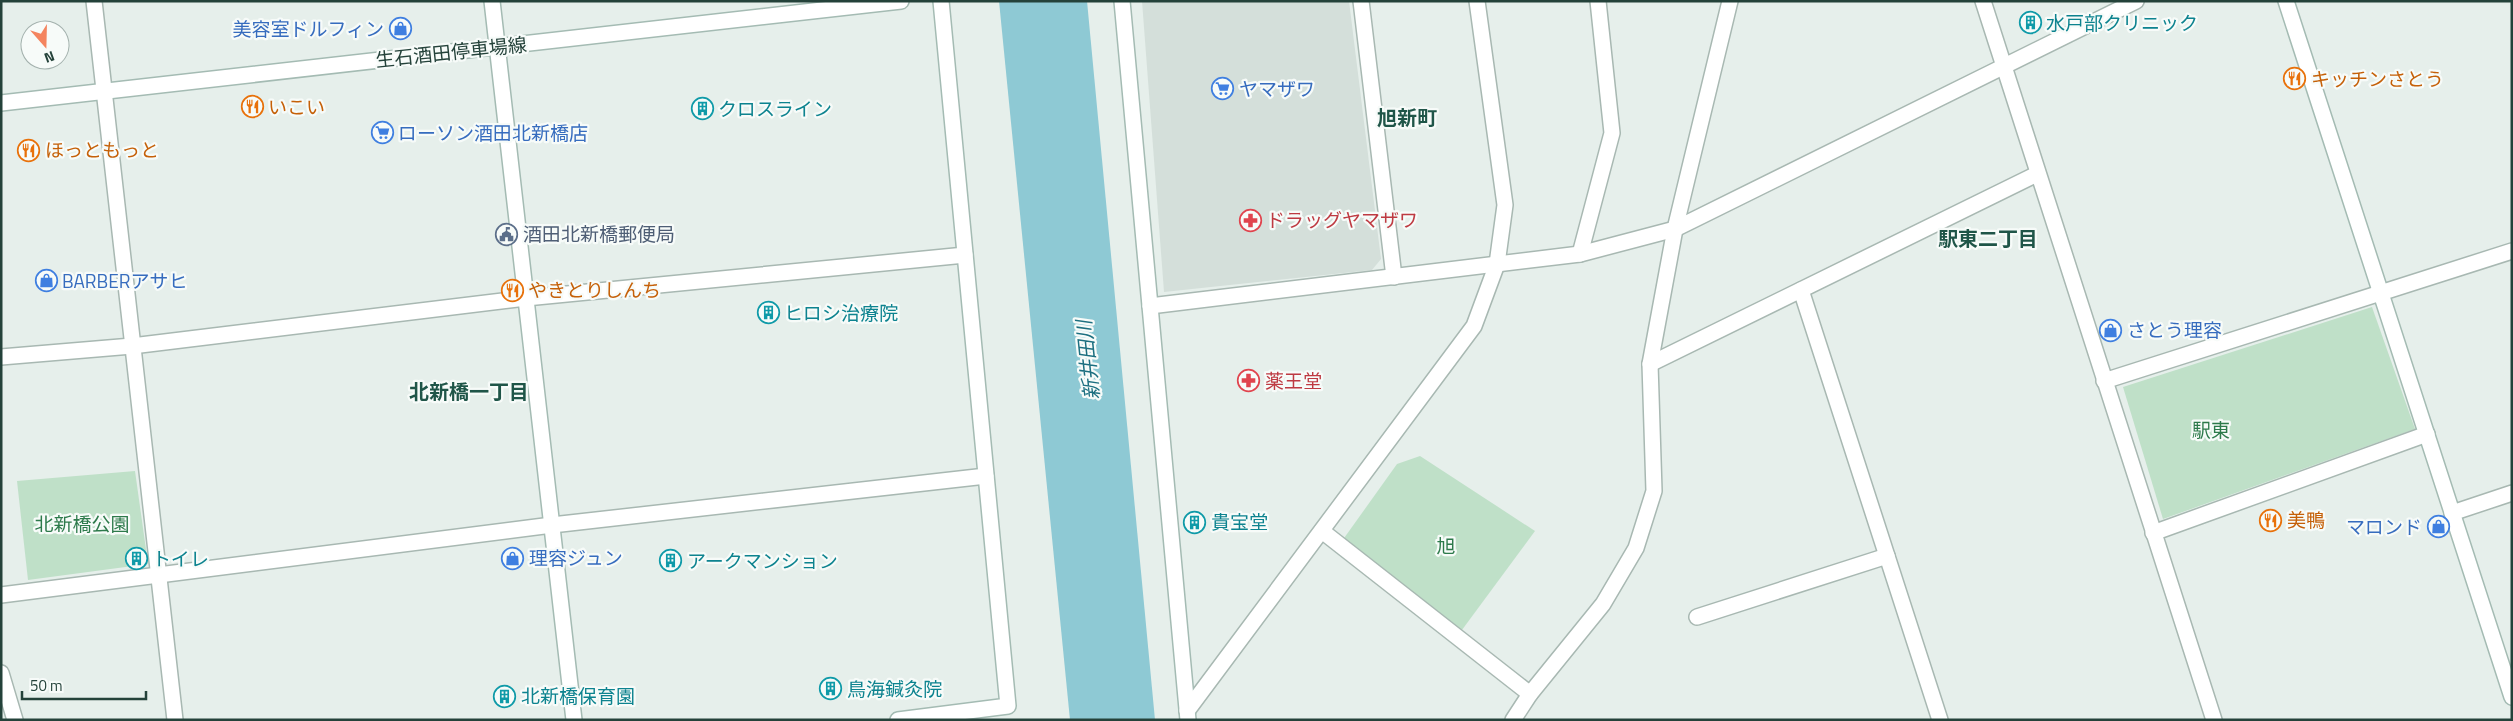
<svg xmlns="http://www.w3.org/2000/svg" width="2513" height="721" font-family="'Titillium Web','Noto Sans JP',sans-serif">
	<rect width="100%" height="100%" fill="#e6efeb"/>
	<!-- built -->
	<polygon fill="#d4dfda" points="1142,1 1349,1 1381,259 1372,270 1164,292"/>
	<!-- green -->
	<g fill="#bfe0c8">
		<polygon points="2372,307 2415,429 2163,519 2123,387"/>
		<polygon points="1420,456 1535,531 1459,634 1342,541 1397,464"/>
		<polygon points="135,471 148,564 28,580 17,481"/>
	</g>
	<!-- water -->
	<polygon fill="#8ec9d4" points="999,1 1087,1 1155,720 1070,720"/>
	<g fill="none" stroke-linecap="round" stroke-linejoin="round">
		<defs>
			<g id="street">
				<polyline points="94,1 175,720"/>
				<polyline points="1361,1 1394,277"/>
				<polyline points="1983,1 2214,720"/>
				<polyline points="1580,254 1612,133 1598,1"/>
				<polyline points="1801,290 1940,720"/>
				<polyline points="1150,306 1580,254 1675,229 2136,1"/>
				<polyline points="1,357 132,346 526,298 965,255"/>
				<polyline points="1650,364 2037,174"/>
				<polyline points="2104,381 2512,251"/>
				<polyline points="2452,513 2512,493"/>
				<polyline points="1322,531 1530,694"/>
				<polyline points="2153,533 2427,434"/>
				<polyline points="1,595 552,525 986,476"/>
				<polyline points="1697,617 1887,556"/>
				<polyline points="1,673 15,720"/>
				<polyline points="1187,711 1474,326 1497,264 1505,205 1477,1"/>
				<polyline points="1513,720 1530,694 1603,604 1636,548 1654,491 1650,364 1675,229 1730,1"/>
			</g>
			<g id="secondary">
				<polyline points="492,1 574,720"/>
				<polyline points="1122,1 1188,720"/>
				<polyline points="2286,1 2512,697"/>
				<polyline points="1,103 901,1"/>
				<polyline points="898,720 1008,706 941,1"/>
			</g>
		</defs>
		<!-- street casing -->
		<use href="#street" stroke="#a8b8b2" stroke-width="18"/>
		<!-- secondary casing -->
		<use href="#secondary" stroke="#a4bbb3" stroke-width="18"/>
		<!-- street -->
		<use href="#street" stroke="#fff" stroke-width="15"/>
		<!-- secondary -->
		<use href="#secondary" stroke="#fff" stroke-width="15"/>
	</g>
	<!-- icons -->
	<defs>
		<symbol id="building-ring" viewBox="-11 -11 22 22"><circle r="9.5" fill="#f7fbf9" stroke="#0f9aa8" stroke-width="1.5"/><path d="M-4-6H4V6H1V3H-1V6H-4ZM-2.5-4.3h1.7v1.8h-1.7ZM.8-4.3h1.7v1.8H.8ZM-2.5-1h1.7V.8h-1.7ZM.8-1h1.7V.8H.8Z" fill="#0f9aa8"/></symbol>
		<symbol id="shop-ring" viewBox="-11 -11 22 22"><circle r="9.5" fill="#f7fbf9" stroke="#3f7fe0" stroke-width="1.5"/><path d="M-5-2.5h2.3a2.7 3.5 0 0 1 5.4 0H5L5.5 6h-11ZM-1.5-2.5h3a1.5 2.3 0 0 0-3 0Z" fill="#3f7fe0"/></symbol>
		<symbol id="restaurant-ring" viewBox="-11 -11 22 22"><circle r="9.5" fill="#f7fbf9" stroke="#e8710a" stroke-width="1.5"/><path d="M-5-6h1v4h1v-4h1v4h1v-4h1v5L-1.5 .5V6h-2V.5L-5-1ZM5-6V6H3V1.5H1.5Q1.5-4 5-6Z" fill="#e8710a"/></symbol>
		<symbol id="supermarket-ring" viewBox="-11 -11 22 22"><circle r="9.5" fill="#f7fbf9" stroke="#3f7fe0" stroke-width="1.5"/><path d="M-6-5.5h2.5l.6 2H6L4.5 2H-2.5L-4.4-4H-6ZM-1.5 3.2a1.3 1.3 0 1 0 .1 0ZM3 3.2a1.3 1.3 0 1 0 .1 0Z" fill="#3f7fe0"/></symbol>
		<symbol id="pharmacy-ring" viewBox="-11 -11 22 22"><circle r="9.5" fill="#f7fbf9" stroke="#e0444e" stroke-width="1.5"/><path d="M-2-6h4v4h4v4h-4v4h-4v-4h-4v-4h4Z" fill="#e0444e"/></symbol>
		<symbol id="civic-ring" viewBox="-11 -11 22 22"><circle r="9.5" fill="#f7fbf9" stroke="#5c6f8a" stroke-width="1.5"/><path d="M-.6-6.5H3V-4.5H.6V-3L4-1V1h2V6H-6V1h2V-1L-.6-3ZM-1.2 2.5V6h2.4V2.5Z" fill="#5c6f8a"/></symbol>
	</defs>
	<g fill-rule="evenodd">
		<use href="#building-ring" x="2018" y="10" width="25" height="25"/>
		<use href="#shop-ring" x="388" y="16" width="25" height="25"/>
		<use href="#restaurant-ring" x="2282" y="66" width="25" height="25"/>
		<use href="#supermarket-ring" x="1210" y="76" width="25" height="25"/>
		<use href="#restaurant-ring" x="240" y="94" width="25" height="25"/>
		<use href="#building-ring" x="690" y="96" width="25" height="25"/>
		<use href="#supermarket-ring" x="370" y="120" width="25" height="25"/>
		<use href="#restaurant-ring" x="16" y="138" width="25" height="25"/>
		<use href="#pharmacy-ring" x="1238" y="208" width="25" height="25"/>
		<use href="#civic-ring" x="494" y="222" width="25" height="25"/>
		<use href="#shop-ring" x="34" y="268" width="25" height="25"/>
		<use href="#restaurant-ring" x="500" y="278" width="25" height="25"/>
		<use href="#building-ring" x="756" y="300" width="25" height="25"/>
		<use href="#shop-ring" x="2098" y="318" width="25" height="25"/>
		<use href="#pharmacy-ring" x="1236" y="368" width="25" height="25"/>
		<use href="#restaurant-ring" x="2258" y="508" width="25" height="25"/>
		<use href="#building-ring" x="1182" y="510" width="25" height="25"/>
		<use href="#shop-ring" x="2426" y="514" width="25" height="25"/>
		<use href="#shop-ring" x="500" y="546" width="25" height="25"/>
		<use href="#building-ring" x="124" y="546" width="25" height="25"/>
		<use href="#building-ring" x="658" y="548" width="25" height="25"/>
		<use href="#building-ring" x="818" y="676" width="25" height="25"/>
		<use href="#building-ring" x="492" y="684" width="25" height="25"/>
	</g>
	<g text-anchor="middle" stroke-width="4.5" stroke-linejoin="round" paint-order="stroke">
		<!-- culture labels -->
		<g font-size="19" fill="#0d838f" stroke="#f7fbf9" text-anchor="start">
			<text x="2046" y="30">水戸部クリニック</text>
			<text x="718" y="116">クロスライン</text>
			<text x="784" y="320">ヒロシ治療院</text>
			<text x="1211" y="529">貴宝堂</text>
			<text x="152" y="566">トイレ</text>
			<text x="687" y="568">アークマンション</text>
			<text x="847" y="696">鳥海鍼灸院</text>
			<text x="521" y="703">北新橋保育園</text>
		</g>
		<!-- shop labels -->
		<g font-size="19" fill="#366cbe" stroke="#f7fbf9" text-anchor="start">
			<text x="384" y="36" text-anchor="end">美容室ドルフィン</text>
			<text x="1239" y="96">ヤマザワ</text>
			<text x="398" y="140">ローソン酒田北新橋店</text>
			<text x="62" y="288">BARBERアサヒ</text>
			<text x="2127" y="337">さとう理容</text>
			<text x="2422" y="534" text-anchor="end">マロンド</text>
			<text x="529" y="565">理容ジュン</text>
		</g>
		<!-- street labels -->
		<g font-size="19" fill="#24423a" stroke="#f7fbf9">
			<text transform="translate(451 52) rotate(-6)" y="7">生石酒田停車場線</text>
		</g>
		<!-- food labels -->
		<g font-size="19" fill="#c56008" stroke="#f7fbf9" text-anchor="start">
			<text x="2311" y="86">キッチンさとう</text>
			<text x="268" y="114">いこい</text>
			<text x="45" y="157">ほっともっと</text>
			<text x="528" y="297">やきとりしんち</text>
			<text x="2287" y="527">美鴨</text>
		</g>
		<!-- health labels -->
		<g font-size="19" fill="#be3a42" stroke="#f7fbf9" text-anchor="start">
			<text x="1266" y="227">ドラッグヤマザワ</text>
			<text x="1265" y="388">薬王堂</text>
		</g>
		<!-- service labels -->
		<g font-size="19" fill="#4e5e75" stroke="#f7fbf9" text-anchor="start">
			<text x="523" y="241">酒田北新橋郵便局</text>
		</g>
		<!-- park labels -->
		<g font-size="19" fill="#2d7a4b" stroke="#f7fbf9">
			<text x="2211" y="437">駅東</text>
			<text x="82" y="531">北新橋公園</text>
			<text x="1446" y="553">旭</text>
		</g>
		<!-- neighbourhood labels -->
		<g font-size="20" font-weight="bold" fill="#1f5548" stroke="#f7fbf9">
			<text x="1407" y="125">旭新町</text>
			<text x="1988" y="246">駅東二丁目</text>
			<text x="469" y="399">北新橋一丁目</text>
		</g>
		<!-- water labels -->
		<g font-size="20" font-style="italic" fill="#1c6f80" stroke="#f7fbf9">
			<text transform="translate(1088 360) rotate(-96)" y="7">新井田川</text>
		</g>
	</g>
	<!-- border -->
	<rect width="2513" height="721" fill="none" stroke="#24423a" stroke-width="5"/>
	<!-- north arrow -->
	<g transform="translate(45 45) rotate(160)"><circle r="24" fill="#f7fbf9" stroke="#a3b1ad"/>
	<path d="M0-4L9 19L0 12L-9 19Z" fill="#f4845f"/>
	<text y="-8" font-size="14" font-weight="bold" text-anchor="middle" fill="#24423a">N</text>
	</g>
	<!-- scale -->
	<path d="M22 691v8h124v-8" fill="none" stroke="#24423a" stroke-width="2.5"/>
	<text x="30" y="691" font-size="15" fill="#24423a" stroke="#f7fbf9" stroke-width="4" paint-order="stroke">50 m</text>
</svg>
